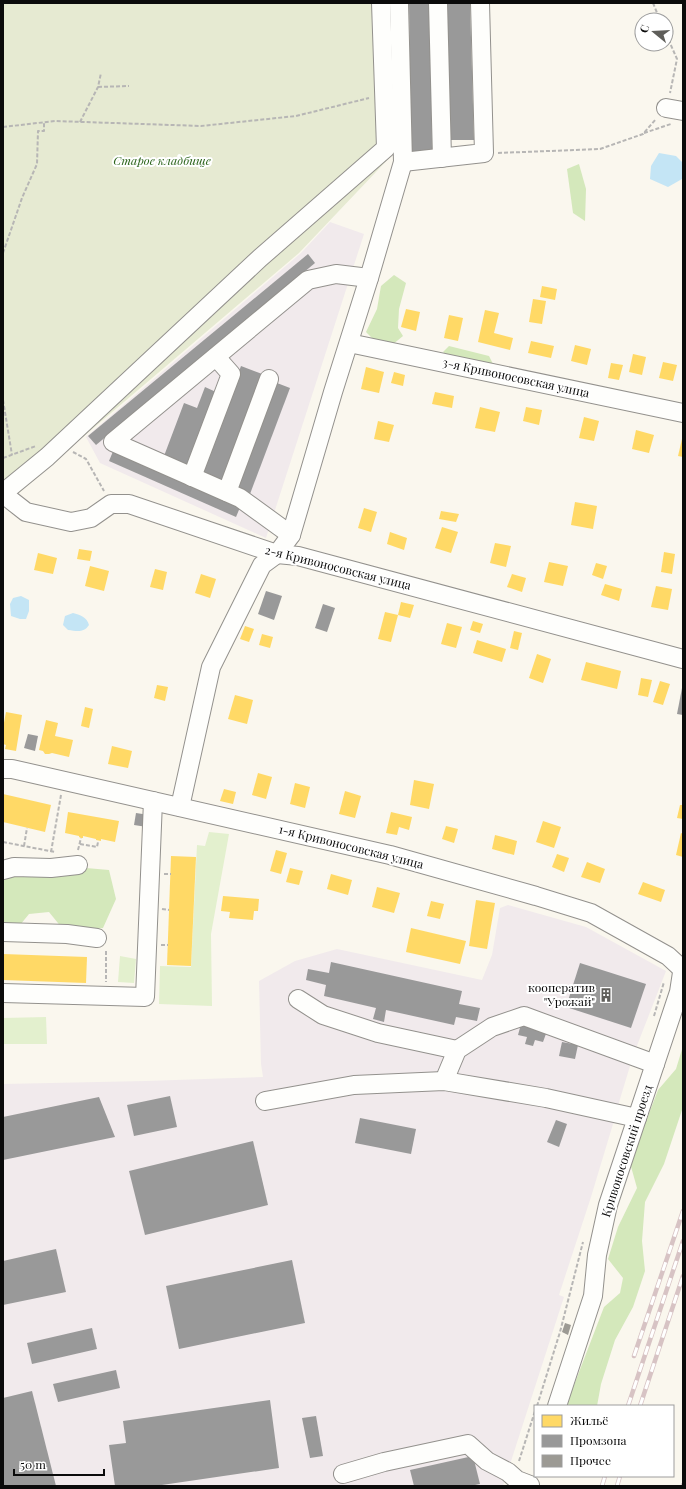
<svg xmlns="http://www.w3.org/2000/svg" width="686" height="1489" font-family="'Playfair Display',serif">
	<rect width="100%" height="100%" fill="#faf7ee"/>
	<!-- industrial -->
	<g fill="#f1eaec">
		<polygon points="330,222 364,234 266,538 100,463 86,437 301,253"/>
		<polygon points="508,905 586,927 666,971 633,1056 614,1119 616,1122 613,1124 591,1197 559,1295 564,1297 503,1486 3,1486 3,1084 146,1081 263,1077 261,1064 259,981 295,961 337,949 482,980 492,955 500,908"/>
	</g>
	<!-- green -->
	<g fill="#e3f0ce">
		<polygon points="209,832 229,834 211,934 212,1006 159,1004 160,966 191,967 197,845 205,846"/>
		<polygon points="120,956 136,959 134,983 118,982"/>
		<polygon points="46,1017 47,1044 3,1044 3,1018"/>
	</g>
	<!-- forest -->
	<g fill="#d4e8bb">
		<polygon points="579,164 586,189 585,221 573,213 567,169"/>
		<polygon points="394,275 406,283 399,309 398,328 403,336 392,345 379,345 366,332 377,309 381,286"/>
		<polygon points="449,346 489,356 493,364 478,366 453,360 443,352"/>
		<polygon points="86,868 109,870 116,899 103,928 80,931 62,928 49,912 29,914 20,925 3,925 3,878 24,873"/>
		<polygon points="683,1046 683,1107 664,1164 645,1202 642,1241 645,1271 633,1307 615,1340 601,1384 597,1406 566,1406 604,1307 620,1293 623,1278 608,1259 618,1227 637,1188 630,1163 658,1090 676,1069"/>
	</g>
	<!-- cemetery -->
	<polygon fill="#e6ead2" points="3,3 392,3 394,153 299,253 84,436 3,507"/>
	<!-- water -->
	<g fill="#c4e5f5">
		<polygon points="659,153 676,156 683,163 682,179 668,187 650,179 651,166"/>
		<polygon points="21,596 29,600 29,611 26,619 20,619 11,616 10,604 13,598"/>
		<path d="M73,613c7,2 14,4 16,12 -5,8 -12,6 -21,5l-5,-5 2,-9z"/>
	</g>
	<!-- homes -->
	<g fill="#ffd966">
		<polygon points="542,286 557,289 555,300 540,297"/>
		<polygon points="533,299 546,301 542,324 529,322"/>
		<polygon points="406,309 420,312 416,331 401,327"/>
		<polygon points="485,310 499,313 494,333 513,338 510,350 478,342"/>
		<polygon points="449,315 463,318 458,341 444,338"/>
		<polygon points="531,341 554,346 551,358 528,353"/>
		<polygon points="575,345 591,349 587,365 571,361"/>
		<polygon points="633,354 646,357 642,375 629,372"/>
		<polygon points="663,362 677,365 673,381 659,378"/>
		<polygon points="611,363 623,365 619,380 608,378"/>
		<polygon points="366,367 384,372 379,393 361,389"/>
		<polygon points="394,372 405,375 403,386 391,383"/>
		<polygon points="435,392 454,396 452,408 432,404"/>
		<polygon points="480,407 500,412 495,432 475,428"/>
		<polygon points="526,407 542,410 539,425 523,421"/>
		<polygon points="584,417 599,421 594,441 579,438"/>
		<polygon points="378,421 394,425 389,442 374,439"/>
		<polygon points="636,430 654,435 649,453 632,449"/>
		<polygon points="682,439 683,439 683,457 678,456"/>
		<polygon points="575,502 597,506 593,529 571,525"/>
		<polygon points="364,508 377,512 371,532 358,528"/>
		<polygon points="441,511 459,514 456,522 439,519"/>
		<polygon points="442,527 458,532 451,553 435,548"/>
		<polygon points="390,532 407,538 404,550 387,544"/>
		<polygon points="495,543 511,546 506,567 490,563"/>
		<polygon points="79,549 92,551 90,561 77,559"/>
		<polygon points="664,552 675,554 672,574 661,572"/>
		<polygon points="38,553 57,558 53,574 34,570"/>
		<polygon points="549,562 568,566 563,586 544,582"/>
		<polygon points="596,563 607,566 603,579 592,575"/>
		<polygon points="90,566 109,571 104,591 85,586"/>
		<polygon points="155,569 167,572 163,590 150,587"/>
		<polygon points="201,574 216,579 210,598 195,593"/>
		<polygon points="512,574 526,578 522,592 507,587"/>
		<polygon points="605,584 622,589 619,601 601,595"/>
		<polygon points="656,586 672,589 668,610 651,607"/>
		<polygon points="401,602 414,605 410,618 398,615"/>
		<polygon points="385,612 398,615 391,642 378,639"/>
		<polygon points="473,621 483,624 480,633 470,630"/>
		<polygon points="447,623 462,627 456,648 441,644"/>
		<polygon points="245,626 254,629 249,642 240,639"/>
		<polygon points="514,631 522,633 518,650 510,648"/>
		<polygon points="262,634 273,637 270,648 259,645"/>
		<polygon points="477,640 506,649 502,662 473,653"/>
		<polygon points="537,654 551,659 543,683 529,678"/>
		<polygon points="586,662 621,671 617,689 581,680"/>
		<polygon points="641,678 652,680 648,697 638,695"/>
		<polygon points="660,681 670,684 663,705 653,702"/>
		<polygon points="157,685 168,687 165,701 154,698"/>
		<polygon points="235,695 253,700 247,724 228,719"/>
		<polygon points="85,707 93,709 89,728 81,726"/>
		<polygon points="6,712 22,715 16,751 5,749 6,745 3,744 3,728"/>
		<polygon points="46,720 58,723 55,736 73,740 69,757 52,753 49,754 45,754 43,751 39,750"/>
		<polygon points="112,746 132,751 128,768 108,764"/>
		<polygon points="258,773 272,777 266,799 252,795"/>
		<polygon points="414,780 434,784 429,809 410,805"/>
		<polygon points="295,783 310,787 305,808 290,804"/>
		<polygon points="224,789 236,792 233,804 220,801"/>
		<polygon points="345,791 361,796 355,818 339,814"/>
		<polygon points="3,794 51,805 45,832 3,822"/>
		<polygon points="680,805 683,805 683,819 677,818"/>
		<polygon points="68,812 119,821 115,842 101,839 101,841 96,840 96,839 83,836 83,838 81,838 79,837 79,836 65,833"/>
		<polygon points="391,812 412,817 409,830 399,827 397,835 386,833"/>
		<polygon points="543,821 561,827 554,848 536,842"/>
		<polygon points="446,826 458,829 454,843 442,839"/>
		<polygon points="681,833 683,834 683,857 676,855"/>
		<polygon points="495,835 517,841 514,855 492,849"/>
		<polygon points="276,850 287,853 281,874 270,871"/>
		<polygon points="557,854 569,858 564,872 552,867"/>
		<polygon points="171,856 196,857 191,966 167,965"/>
		<polygon points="587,862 605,869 600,883 581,877"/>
		<polygon points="290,868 303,871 299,885 286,882"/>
		<polygon points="331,874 352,880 348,895 327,889"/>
		<polygon points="643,882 665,890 661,902 638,894"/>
		<polygon points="377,887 400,893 394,913 372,907"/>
		<polygon points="223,896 259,899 258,911 254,911 253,920 229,918 230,912 221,911"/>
		<polygon points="476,900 495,903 487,949 469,946"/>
		<polygon points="431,901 444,904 440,919 427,916"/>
		<polygon points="411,928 466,941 460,964 406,952"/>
		<polygon points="3,954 87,957 86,983 3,980"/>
	</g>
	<!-- industry -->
	<g fill="#999">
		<polygon points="409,3 431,3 432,151 411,151"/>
		<polygon points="446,3 470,3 474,140 449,140"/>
		<polygon points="308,254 315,263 96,445 88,436"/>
		<polygon points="241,366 265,375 225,481 201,472"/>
		<polygon points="277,383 290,388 250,494 237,490"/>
		<polygon points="205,387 216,392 189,465 164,456 184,403 197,408"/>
		<polygon points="114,449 241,505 236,517 109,461"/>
		<polygon points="266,591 282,596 274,620 258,614"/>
		<polygon points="323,604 335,608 327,632 315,628"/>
		<polygon points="682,688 683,688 683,715 677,714"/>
		<polygon points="28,734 38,736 35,751 24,748"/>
		<polygon points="136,813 149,815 147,827 134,825"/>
		<polygon points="331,962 462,991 459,1004 480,1008 477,1021 456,1017 454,1025 386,1010 384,1022 373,1019 376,1008 324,996 326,985 306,980 308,969 329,973"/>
		<polygon points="580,963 646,984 631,1028 566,1007"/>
		<polygon points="521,1024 547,1031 543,1042 535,1040 533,1046 525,1044 527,1037 518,1035"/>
		<polygon points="562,1042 578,1045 575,1059 559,1056"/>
		<polygon points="170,1096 177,1127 134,1136 127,1105"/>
		<polygon points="99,1097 115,1137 3,1160 3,1117"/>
		<polygon points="360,1118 416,1129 411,1154 355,1143"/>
		<polygon points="556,1120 567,1124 559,1147 547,1142"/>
		<polygon points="253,1141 268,1205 145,1235 129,1171"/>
		<polygon points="56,1249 66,1292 3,1305 3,1261"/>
		<polygon points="292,1260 305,1323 179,1349 166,1286"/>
		<polygon points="92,1328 97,1349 32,1364 27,1343"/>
		<polygon points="116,1370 120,1388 58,1402 53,1384"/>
		<polygon points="32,1391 56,1486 3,1486 3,1398"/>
		<polygon points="270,1400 279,1468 155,1486 115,1486 109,1445 126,1443 123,1421"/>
		<polygon points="316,1416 323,1456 310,1458 302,1418"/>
		<polygon points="473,1456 480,1484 470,1486 414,1486 410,1470"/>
	</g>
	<!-- building -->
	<polygon fill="#9c9a94" points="565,1323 571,1325 568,1335 562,1332"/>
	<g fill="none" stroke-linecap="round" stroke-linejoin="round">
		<defs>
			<g id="minor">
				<polyline points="438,3 442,158"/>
				<polyline points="666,108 683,111"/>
				<polyline points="403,162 484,153 480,3"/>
				<polyline points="349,343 683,413"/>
				<polyline points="192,477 231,374 216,357"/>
				<polyline points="227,492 269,379"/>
				<polyline points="3,493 47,457 260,258 386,148 381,3"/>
				<polyline points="3,494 26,512 71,522 91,518 111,504 129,504 277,554 298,556 683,659"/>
				<polyline points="291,535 240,498 113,442 308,280 336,274 369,278"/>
				<polyline points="3,769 12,769 390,855 536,896 591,913 668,956 682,969"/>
				<polyline points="180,807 211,667 262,565 277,554 291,535 333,392 369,278 403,162 399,3"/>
				<polyline points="3,870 14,867 51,868 78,865"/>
				<polyline points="3,932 67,934 97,938"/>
				<polyline points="3,993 145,997 153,801"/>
				<polyline points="298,999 323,1015 378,1033 457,1050"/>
				<polyline points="444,1081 457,1050 492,1027 524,1016 655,1064"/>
				<polyline points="265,1101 354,1085 444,1081 546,1098 637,1118"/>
				<polyline points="557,1406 593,1296 597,1255 608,1205 679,992 683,966"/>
				<polyline points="343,1474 384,1462 468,1444 487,1461 508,1472 517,1480 530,1485"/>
			</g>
		</defs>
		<!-- minor casing -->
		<use href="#minor" stroke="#93918d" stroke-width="20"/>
		<!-- path -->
		<g stroke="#b7b6b5" stroke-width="2" stroke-dasharray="4 2" stroke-linecap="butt">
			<polyline points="653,3 660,20"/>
			<polyline points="666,34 677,59 670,93"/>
			<polyline points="98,87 129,86"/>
			<polyline points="80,122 98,87 101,73"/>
			<polyline points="3,127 55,121 201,126 296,116 369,98"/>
			<polyline points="644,133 671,124"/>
			<polyline points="498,153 600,149 643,134 656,119"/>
			<polyline points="3,253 22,198 37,164 38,131 44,131 44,122"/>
			<polyline points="3,400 12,455"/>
			<polyline points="73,452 86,459 104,491"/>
			<polyline points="3,458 36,446"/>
			<polyline points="3,842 55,852"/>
			<polyline points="80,844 97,847 98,842"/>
			<polyline points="24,846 27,828"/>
			<polyline points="78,850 81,838"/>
			<polyline points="51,852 61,795"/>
			<polyline points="164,874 171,874"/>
			<polyline points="162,909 169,910"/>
			<polyline points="161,945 168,945"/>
			<polyline points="106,951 106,982"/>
			<polyline points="654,1016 664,982"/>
			<polyline points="537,1406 560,1332 583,1242"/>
			<polyline points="519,1461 535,1411"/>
		</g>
		<!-- minor -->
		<use href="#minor" stroke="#fefefc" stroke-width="18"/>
		<defs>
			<g id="rail">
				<polyline points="634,1356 683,1211"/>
				<polyline points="628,1406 683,1241"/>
				<polyline points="640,1406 683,1276"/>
				<polyline points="602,1486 605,1476"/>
				<polyline points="617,1486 620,1476"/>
				<polyline points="683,1486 683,1485"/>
			</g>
		</defs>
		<!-- rail casing -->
		<use href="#rail" stroke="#d7c3c4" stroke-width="4.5"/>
		<!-- rail -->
		<use href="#rail" stroke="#fff" stroke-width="3" stroke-dasharray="9" stroke-linecap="butt"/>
	</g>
	<!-- icons -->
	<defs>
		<symbol id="building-bare" viewBox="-9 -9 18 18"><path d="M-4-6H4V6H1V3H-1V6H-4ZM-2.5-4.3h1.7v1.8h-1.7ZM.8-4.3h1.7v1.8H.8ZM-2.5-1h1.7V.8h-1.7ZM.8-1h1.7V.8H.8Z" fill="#5f5e5a" stroke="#fff" stroke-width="2.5" paint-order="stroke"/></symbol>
	</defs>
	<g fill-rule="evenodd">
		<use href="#building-bare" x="596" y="985" width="20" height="20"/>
	</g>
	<g text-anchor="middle" stroke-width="4" stroke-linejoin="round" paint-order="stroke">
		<!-- park labels -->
		<g font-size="12" font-style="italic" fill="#2b641b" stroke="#fff">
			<text x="162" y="165">Старое кладбище</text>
		</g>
		<!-- street labels -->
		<g font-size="12" fill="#0b0b0b" stroke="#fff">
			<text transform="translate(516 378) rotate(12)" y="4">3-я Кривоносовская улица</text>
			<text transform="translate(338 568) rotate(14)" y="4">2-я Кривоносовская улица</text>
			<text transform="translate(351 847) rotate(14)" y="4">1-я Кривоносовская улица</text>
			<text transform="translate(627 1151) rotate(-72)" y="4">Кривоносовский проезд</text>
		</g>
		<!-- poi labels -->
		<g font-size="12" fill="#0b0b0b" stroke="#fff" text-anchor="end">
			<text x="595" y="992">кооператив<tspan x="595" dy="14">"Урожай"</tspan></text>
		</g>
	</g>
	<!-- border -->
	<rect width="686" height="1489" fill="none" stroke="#0b0b0b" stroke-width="8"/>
	<!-- legend -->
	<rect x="534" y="1405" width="140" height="72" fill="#ffffff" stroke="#9d9d9d"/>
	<rect x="542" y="1415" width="20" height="12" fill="#ffd966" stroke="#9d9d9d"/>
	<text x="570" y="1425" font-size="12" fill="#0b0b0b">Жильё</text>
	<rect x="542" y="1435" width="20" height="12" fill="#999999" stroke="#9d9d9d"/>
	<text x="570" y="1445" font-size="12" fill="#0b0b0b">Промзона</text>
	<rect x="542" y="1455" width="20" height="12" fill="#9c9a94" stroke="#9d9d9d"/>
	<text x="570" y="1465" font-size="12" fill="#0b0b0b">Прочее</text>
	<!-- north arrow -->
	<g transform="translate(654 32) rotate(288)"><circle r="19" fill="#ffffff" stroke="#9d9d9d"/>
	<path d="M0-3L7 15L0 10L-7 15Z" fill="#5f5e5a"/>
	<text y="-6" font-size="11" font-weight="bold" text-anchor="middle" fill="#0b0b0b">С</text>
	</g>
	<!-- scale -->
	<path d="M14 1469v6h90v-6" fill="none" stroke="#0b0b0b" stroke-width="2"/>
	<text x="20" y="1469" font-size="12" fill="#0b0b0b" stroke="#ffffff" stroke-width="3" paint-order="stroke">50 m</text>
</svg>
